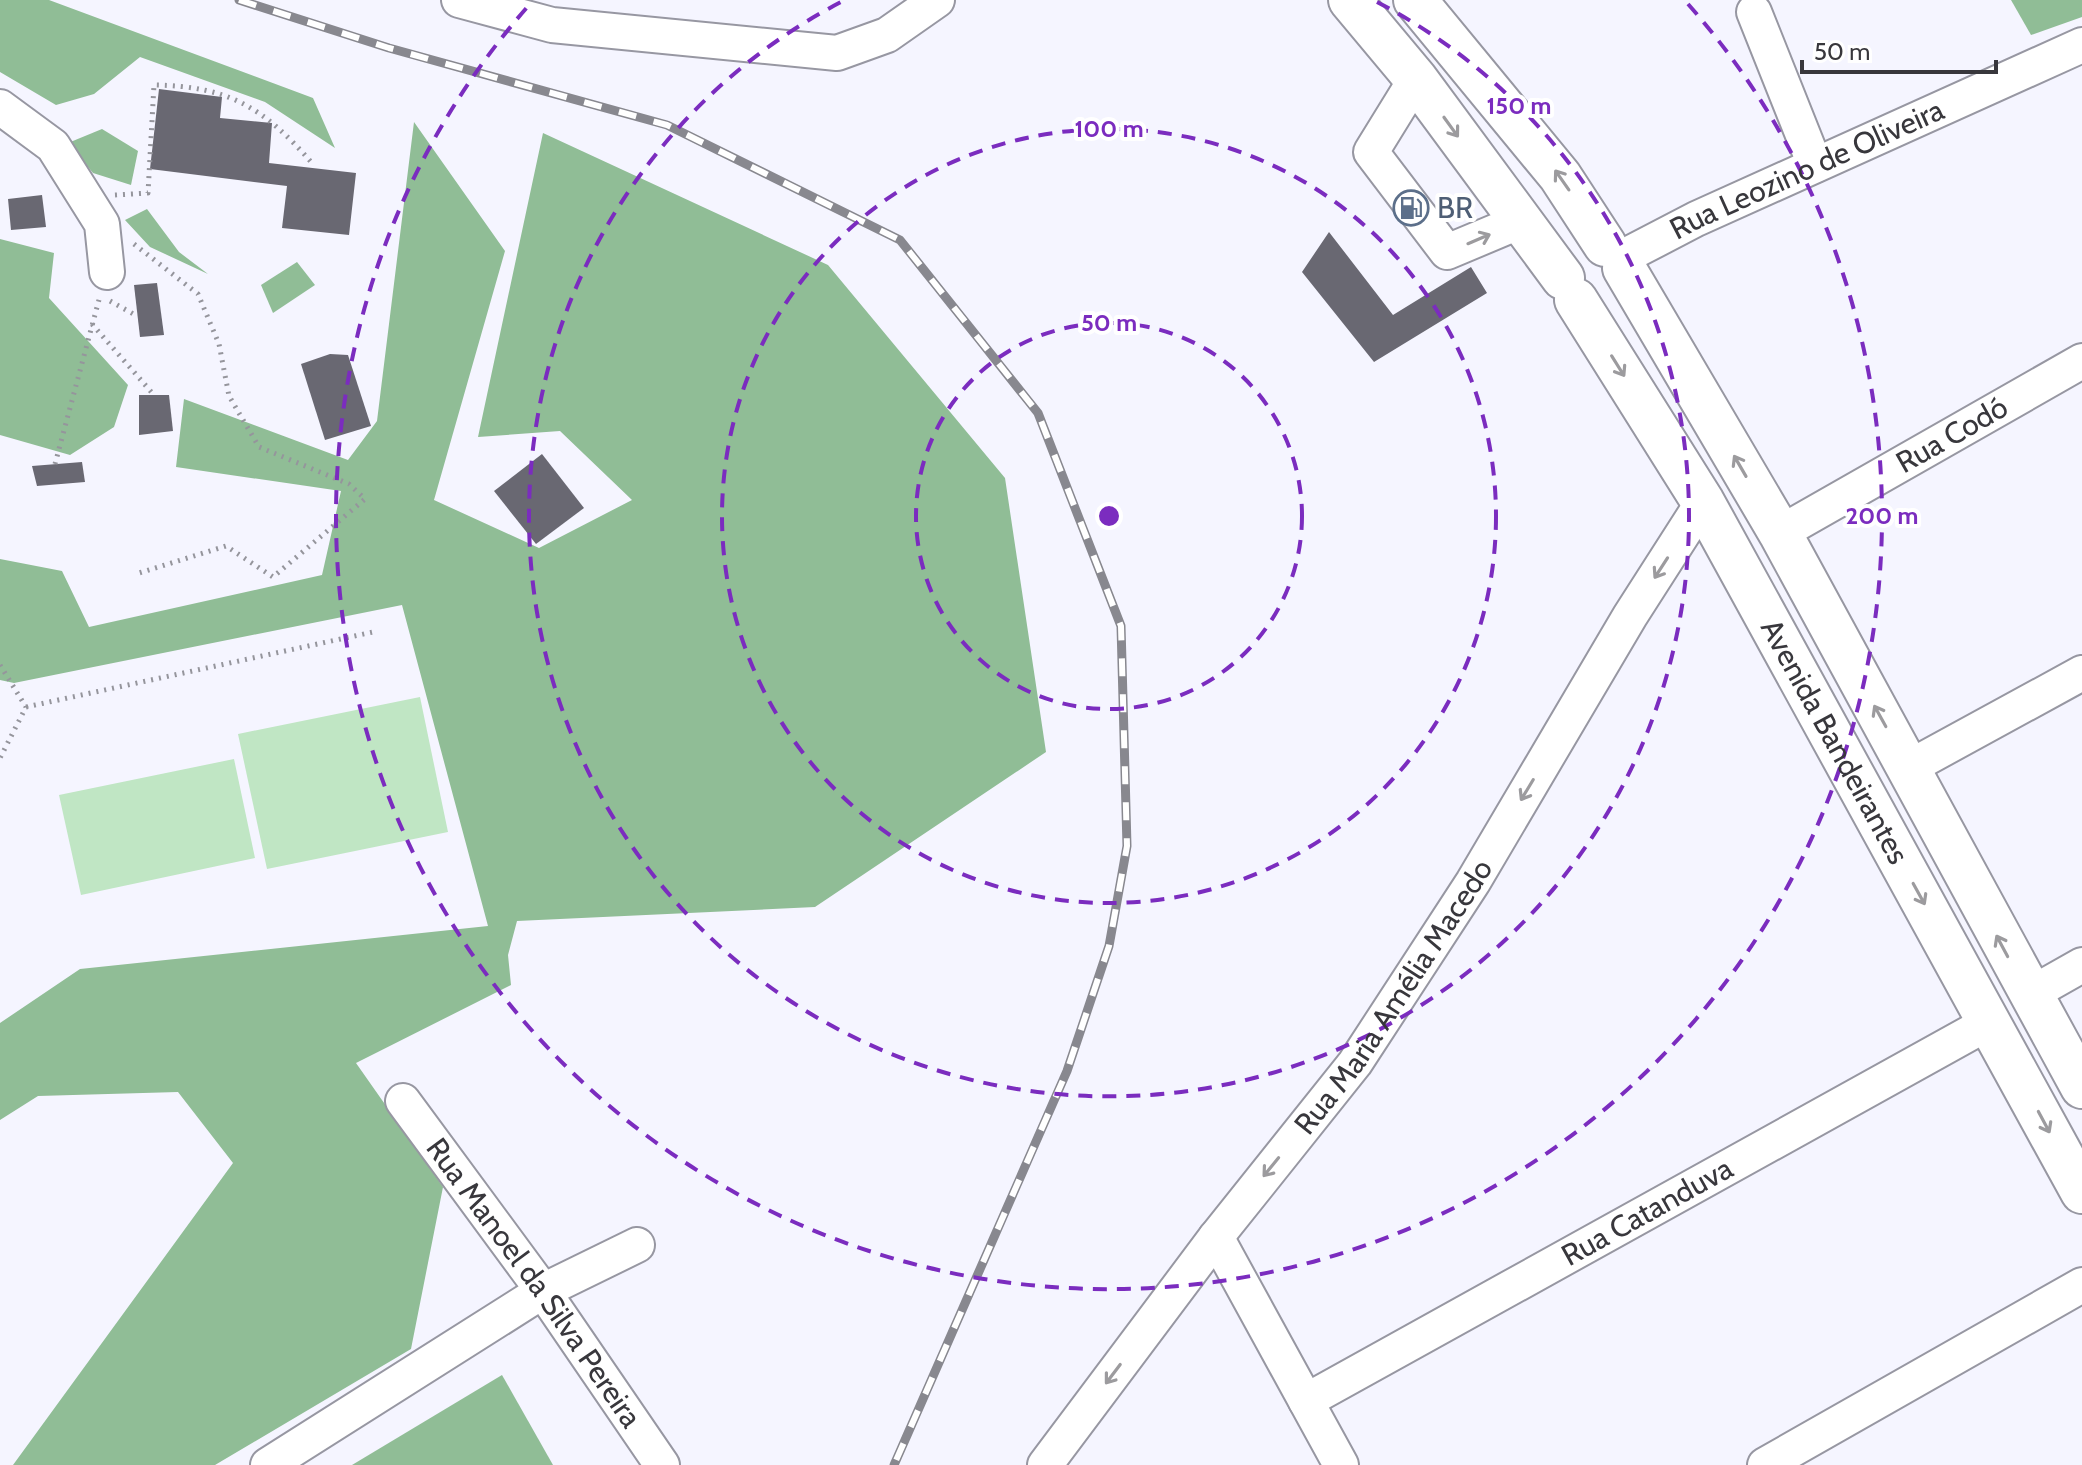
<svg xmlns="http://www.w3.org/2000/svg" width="2082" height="1465" font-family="Cabin,sans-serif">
	<rect width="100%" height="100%" fill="#f5f5ff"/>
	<!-- green -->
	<g fill="#c0e6c4">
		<polygon points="420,697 448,832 267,869 238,734"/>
		<polygon points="234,759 255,858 81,895 59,795"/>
	</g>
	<!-- forest -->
	<g fill="#90bd96">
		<polygon points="0,0 49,0 313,98 335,148 265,102 140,57 94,94 56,105 0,72"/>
		<polygon points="2011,0 2082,0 2082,17 2031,35"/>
		<polygon points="414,122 505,251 434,500 539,548 632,500 560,431 478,437 543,133 828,265 1005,478 1046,752 815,907 517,921 508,955 511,985 356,1063 443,1187 411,1349 215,1465 13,1465 233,1163 178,1092 38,1096 0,1120 0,1023 80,969 488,926 402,605 14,683 0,680 0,559 62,571 89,627 322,575 341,491 176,467 184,399 348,460 377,421"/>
		<polygon points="102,129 138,151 131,185 93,173 68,143"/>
		<polygon points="147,209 179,252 208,274 150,247 125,220"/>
		<polygon points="0,239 54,253 49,298 128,385 114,427 70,455 0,435"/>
		<polygon points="297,262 315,285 273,313 261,285"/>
		<polygon points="502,1375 553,1465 352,1465"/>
	</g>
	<!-- building -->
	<g fill="#696872">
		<polygon points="159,89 222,97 220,118 272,123 269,163 356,173 349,235 282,228 287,186 150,169"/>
		<polygon points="42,195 46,227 11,230 8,199"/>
		<polygon points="1329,232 1393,315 1471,267 1487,293 1374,362 1302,272"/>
		<polygon points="157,283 164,335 140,337 134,285"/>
		<polygon points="330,354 348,355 371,426 325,440 301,364"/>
		<polygon points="139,395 169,395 173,431 139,435"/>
		<polygon points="542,454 584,508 536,544 494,491"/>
		<polygon points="82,462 85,482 37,486 32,466"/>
	</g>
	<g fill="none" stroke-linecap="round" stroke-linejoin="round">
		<defs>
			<g id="minor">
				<polyline points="459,0 552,25 837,53 887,35 937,0"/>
				<polyline points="1754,12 1815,165"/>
				<polyline points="1416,79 1371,152 1447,252 1521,221"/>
				<polyline points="0,107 53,146 102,224 107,272"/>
				<path id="s1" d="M1621,258l75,-39 386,-174"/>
				<path id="s2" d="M1780,533l302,-172"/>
				<polyline points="1908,768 2082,673"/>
				<polyline points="2029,995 2082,965"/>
				<path id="s3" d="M403,1101l140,190 119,174"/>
				<polyline points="1216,1237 1341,1465"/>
				<path id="s4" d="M1306,1401l684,-379"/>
				<polyline points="268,1465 543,1291 637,1245"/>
				<path id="s5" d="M1045,1465l171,-228 139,-174 118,-181 157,-266 73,-114"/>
				<polyline points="1765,1465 2082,1285"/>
			</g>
			<g id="major">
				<polyline points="1350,0 1416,79 1563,278"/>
				<polyline points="1415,0 1560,176 1605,245"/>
				<polyline points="1624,268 1780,533 2082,1087"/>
				<path id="s6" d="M1576,300l127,202 379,690"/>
			</g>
		</defs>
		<!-- minor casing -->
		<use href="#minor" stroke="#9797a2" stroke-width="38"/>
		<!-- major casing -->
		<use href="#major" stroke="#9797a2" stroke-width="46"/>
		<!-- path -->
		<g stroke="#95959c" stroke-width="5" stroke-dasharray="2 6" stroke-linecap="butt">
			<path d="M115,195l33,-2 6,-108c75,1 110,23 158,78"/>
			<polyline points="134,244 198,294 219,344 229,396 259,447 349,484 365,499 273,577 226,546 139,573"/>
			<polyline points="110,301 137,316"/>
			<polyline points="92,324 154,395"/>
			<polyline points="55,464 100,296"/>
			<polyline points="0,665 26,707 0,758"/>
			<polyline points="26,707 373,632"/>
		</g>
		<!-- minor -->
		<use href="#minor" stroke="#fff" stroke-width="34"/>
		<!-- major -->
		<use href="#major" stroke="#fff" stroke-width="42"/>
		<defs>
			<polyline id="rail" points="239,0 389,48 667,125 900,240 1038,413 1121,626 1127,846 1109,946 1067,1071 894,1465"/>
		</defs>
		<!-- rail casing -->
		<use href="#rail" stroke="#88888f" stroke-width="9"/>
		<!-- rail -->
		<use href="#rail" stroke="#fff" stroke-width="6" stroke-dasharray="18" stroke-linecap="butt"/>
	</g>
	<!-- one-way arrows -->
	<defs><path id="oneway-shaft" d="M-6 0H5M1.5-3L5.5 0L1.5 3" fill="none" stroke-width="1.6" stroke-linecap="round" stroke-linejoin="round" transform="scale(2)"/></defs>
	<g stroke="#9c9b9e">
		<use href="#oneway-shaft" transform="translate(1451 127) rotate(54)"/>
		<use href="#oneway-shaft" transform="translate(1562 180) rotate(-125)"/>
		<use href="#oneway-shaft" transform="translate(1479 239) rotate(-23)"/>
		<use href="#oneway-shaft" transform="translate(1618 366) rotate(58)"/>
		<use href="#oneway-shaft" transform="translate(1740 466) rotate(-120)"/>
		<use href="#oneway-shaft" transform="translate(1661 568) rotate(123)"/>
		<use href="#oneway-shaft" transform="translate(1880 716) rotate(-119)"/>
		<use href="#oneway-shaft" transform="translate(1527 790) rotate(121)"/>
		<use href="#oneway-shaft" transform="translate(1919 894) rotate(61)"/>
		<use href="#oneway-shaft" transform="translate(2002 946) rotate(-118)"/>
		<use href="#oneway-shaft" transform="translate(2044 1122) rotate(62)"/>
		<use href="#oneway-shaft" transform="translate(1271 1167) rotate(129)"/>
		<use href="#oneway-shaft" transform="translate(1113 1374) rotate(127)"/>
	</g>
	<!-- distance rings -->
	<g fill="none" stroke="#7b2cbf" stroke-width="4" stroke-dasharray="14 10">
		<circle cx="1109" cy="516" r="193"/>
		<circle cx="1109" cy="516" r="387"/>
		<path d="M1377 2A580 580 0 1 1 841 2"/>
		<path d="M1688 4A773 773 0 1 1 530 4"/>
	</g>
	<!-- icons -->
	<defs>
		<symbol id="fuel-ring" viewBox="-11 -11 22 22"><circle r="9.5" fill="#fff" stroke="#5c6f8a" stroke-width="1.5"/><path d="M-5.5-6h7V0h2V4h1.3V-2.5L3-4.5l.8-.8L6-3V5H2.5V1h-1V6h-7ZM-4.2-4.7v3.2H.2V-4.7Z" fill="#5c6f8a"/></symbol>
	</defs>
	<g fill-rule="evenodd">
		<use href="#fuel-ring" x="1391" y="188" width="40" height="40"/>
	</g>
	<g text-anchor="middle" stroke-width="8" stroke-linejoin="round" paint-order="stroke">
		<!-- street labels -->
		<g font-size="30" fill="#38373c" stroke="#fff">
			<text dy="10" stroke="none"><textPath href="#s1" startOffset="206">Rua Leozino de Oliveira</textPath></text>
			<text dy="10" stroke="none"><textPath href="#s2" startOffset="198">Rua Codó</textPath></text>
			<text dy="10" stroke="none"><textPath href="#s6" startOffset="512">Avenida Bandeirantes</textPath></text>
			<text dy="10" stroke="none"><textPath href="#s5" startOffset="584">Rua Maria Amélia Macedo</textPath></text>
			<text dy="10" stroke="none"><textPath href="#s4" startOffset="390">Rua Catanduva</textPath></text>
			<text dy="10" stroke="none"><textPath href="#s3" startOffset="224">Rua Manoel da Silva Pereira</textPath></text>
		</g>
		<!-- service labels -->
		<g font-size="30" fill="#4e5e75" stroke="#fff" text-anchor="start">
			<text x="1437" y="218">BR</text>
		</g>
	</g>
	<circle cx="1109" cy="516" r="12" fill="#7b2cbf" stroke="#fff" stroke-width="4"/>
	<g font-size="24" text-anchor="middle" font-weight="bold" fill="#7b2cbf" stroke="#fff" stroke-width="8" stroke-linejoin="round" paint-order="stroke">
		<text x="1519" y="114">150 m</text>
		<text x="1109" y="137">100 m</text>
		<text x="1109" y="331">50 m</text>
		<text x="1882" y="524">200 m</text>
	</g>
	<!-- scale -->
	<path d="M1802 60v12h194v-12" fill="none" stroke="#38373c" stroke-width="4"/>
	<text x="1814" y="60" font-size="24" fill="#38373c" stroke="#ffffff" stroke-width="6" paint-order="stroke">50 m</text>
</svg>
